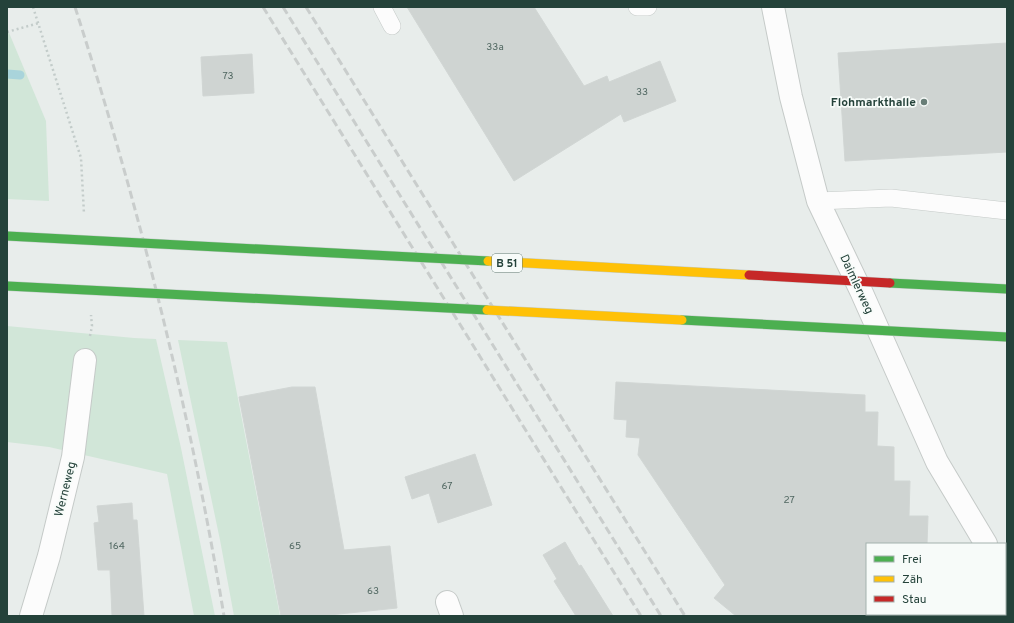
<svg xmlns="http://www.w3.org/2000/svg" width="1014" height="623" font-family="Overpass,sans-serif">
	<rect width="100%" height="100%" fill="#e8edeb"/>
	<!-- green -->
	<g fill="#d1e6d8">
		<polygon points="7,28 46,121 49,201 7,199"/>
		<polygon points="7,326 134,338 156,339 181,448 215,616 194,616 167,474 49,447 7,442"/>
		<polygon points="178,340 227,342 280,616 234,616 220,540"/>
	</g>
	<g fill="none" stroke-linecap="round" stroke-linejoin="round">
		<!-- stream -->
		<polyline stroke="#a9d4db" stroke-width="9" points="7,74 20,75"/>
	</g>
	<!-- building -->
	<g fill="#cfd4d2" stroke="#d1d6d4">
		<polygon points="407,7 534,7 584,86 607,76 609,82 660,61 676,101 624,122 621,114 514,181"/>
		<polygon points="1007,43 1007,152 845,161 838,53"/>
		<polygon points="252,54 254,93 203,96 201,57"/>
		<polygon points="616,382 865,395 865,412 878,412 877,446 894,447 894,481 910,481 909,516 928,516 927,544 867,544 867,616 736,616 714,598 725,585 638,455 640,438 626,437 627,420 614,419"/>
		<polygon points="292,387 315,387 344,550 390,546 397,608 320,616 281,616 239,397"/>
		<polygon points="475,454 492,505 438,523 429,493 412,499 405,477"/>
		<polygon points="132,503 133,520 137,520 144,616 112,616 110,570 98,570 94,523 99,522 97,506"/>
		<polygon points="565,542 579,566 581,565 613,616 576,616 554,581 557,579 543,555"/>
	</g>
	<g fill="none" stroke-linecap="round" stroke-linejoin="round">
		<defs>
			<g id="lane">
				<polyline points="382,7 392,26"/>
				<polyline points="637,7 648,7"/>
				<polyline points="818,201 891,198 1007,211"/>
			</g>
			<g id="street">
				<polyline points="773,7 791,97 818,201 861,291 937,462 986,544"/>
				<polyline points="1005,575 1007,578"/>
				<polyline points="447,602 452,616"/>
				<polyline points="31,616 49,556 73,457 85,360"/>
			</g>
		</defs>
		<!-- lane casing -->
		<use href="#lane" stroke="#c5cac8" stroke-width="18"/>
		<!-- street casing -->
		<use href="#street" stroke="#c5cac8" stroke-width="24"/>
		<!-- path -->
		<g stroke="#c3ccca" stroke-width="2.5" stroke-dasharray="2 3" stroke-linecap="butt">
			<polyline points="33,7 81,158 84,214"/>
			<polyline points="7,32 39,23"/>
			<polyline points="90,336 92,326 91,315"/>
		</g>
		<!-- lane -->
		<use href="#lane" stroke="#fcfcfc" stroke-width="17"/>
		<!-- street -->
		<use href="#street" stroke="#fcfcfc" stroke-width="22"/>
		<!-- rail -->
		<g stroke="#c9cdcc" stroke-width="3" stroke-dasharray="8 4" stroke-linecap="butt">
			<path d="M75,7c64,199 115,403 149,609"/>
			<polyline points="263,7 641,616"/>
			<polyline points="283,7 661,616"/>
			<polyline points="306,7 685,616"/>
		</g>
		<defs>
			<g id="fast-bridge">
				<polyline points="7,236 488,261"/>
				<polyline points="890,283 1007,289"/>
				<polyline points="7,286 487,310"/>
				<polyline points="682,320 1007,337"/>
			</g>
			<g id="slow-bridge">
				<polyline points="488,261 749,275"/>
				<polyline points="487,310 682,320"/>
			</g>
			<polyline id="jam-bridge" points="749,275 890,283"/>
		</defs>
		<!-- fast-bridge casing -->
		<use href="#fast-bridge" stroke="#c3ccc9" stroke-width="10" stroke-linecap="butt"/>
		<!-- slow-bridge casing -->
		<use href="#slow-bridge" stroke="#c3ccc9" stroke-width="10" stroke-linecap="butt"/>
		<!-- jam-bridge casing -->
		<use href="#jam-bridge" stroke="#c3ccc9" stroke-width="10" stroke-linecap="butt"/>
		<!-- fast-bridge -->
		<use href="#fast-bridge" stroke="#4caf50" stroke-width="9"/>
		<!-- slow-bridge -->
		<use href="#slow-bridge" stroke="#ffc107" stroke-width="9"/>
		<!-- jam-bridge -->
		<use href="#jam-bridge" stroke="#c62828" stroke-width="9"/>
	</g>
	<!-- markers -->
	<circle fill="#697e78" stroke="#f7fbf9" stroke-width="1.5" cx="924" cy="102" r="4"/>
	<g text-anchor="middle" stroke-width="3.5" stroke-linejoin="round" paint-order="stroke">
		<!-- number labels -->
		<g font-size="10" fill="#506761">
			<text x="495" y="50">33a</text>
			<text x="228" y="79">73</text>
			<text x="642" y="95">33</text>
			<text x="447" y="489">67</text>
			<text x="789" y="503">27</text>
			<text x="117" y="549">164</text>
			<text x="295" y="549">65</text>
			<text x="373" y="594">63</text>
		</g>
		<!-- shield labels -->
		<rect fill="#f7fbf9" stroke="#637a73" stroke-width="1" x="492" y="254" width="30" height="18" rx="3"/>
		<g font-size="11" font-weight="bold" fill="#24423a">
			<text x="507" y="267">B 51</text>
		</g>
		<!-- poi labels -->
		<g font-size="12" font-weight="bold" fill="#24423a" stroke="#f7fbf9" text-anchor="end">
			<text x="916" y="106">Flohmarkthalle</text>
		</g>
		<!-- street labels -->
		<g font-size="12" fill="#24423a" stroke="#f7fbf9">
			<text transform="translate(857 284) rotate(65)" y="4">Daimlerweg</text>
			<text transform="translate(65 489) rotate(-76)" y="4">Werneweg</text>
		</g>
	</g>
	<!-- border -->
	<rect width="1014" height="623" fill="none" stroke="#24423a" stroke-width="16"/>
	<!-- legend -->
	<rect x="866" y="543" width="140" height="72" fill="#f7fbf9" stroke="#a3b1ad"/>
	<rect x="874" y="556" width="20" height="6" fill="#4caf50" stroke="#a3b1ad"/>
	<text x="902" y="563" font-size="12" fill="#24423a">Frei</text>
	<rect x="874" y="576" width="20" height="6" fill="#ffc107" stroke="#a3b1ad"/>
	<text x="902" y="583" font-size="12" fill="#24423a">Zäh</text>
	<rect x="874" y="596" width="20" height="6" fill="#c62828" stroke="#a3b1ad"/>
	<text x="902" y="603" font-size="12" fill="#24423a">Stau</text>
</svg>
